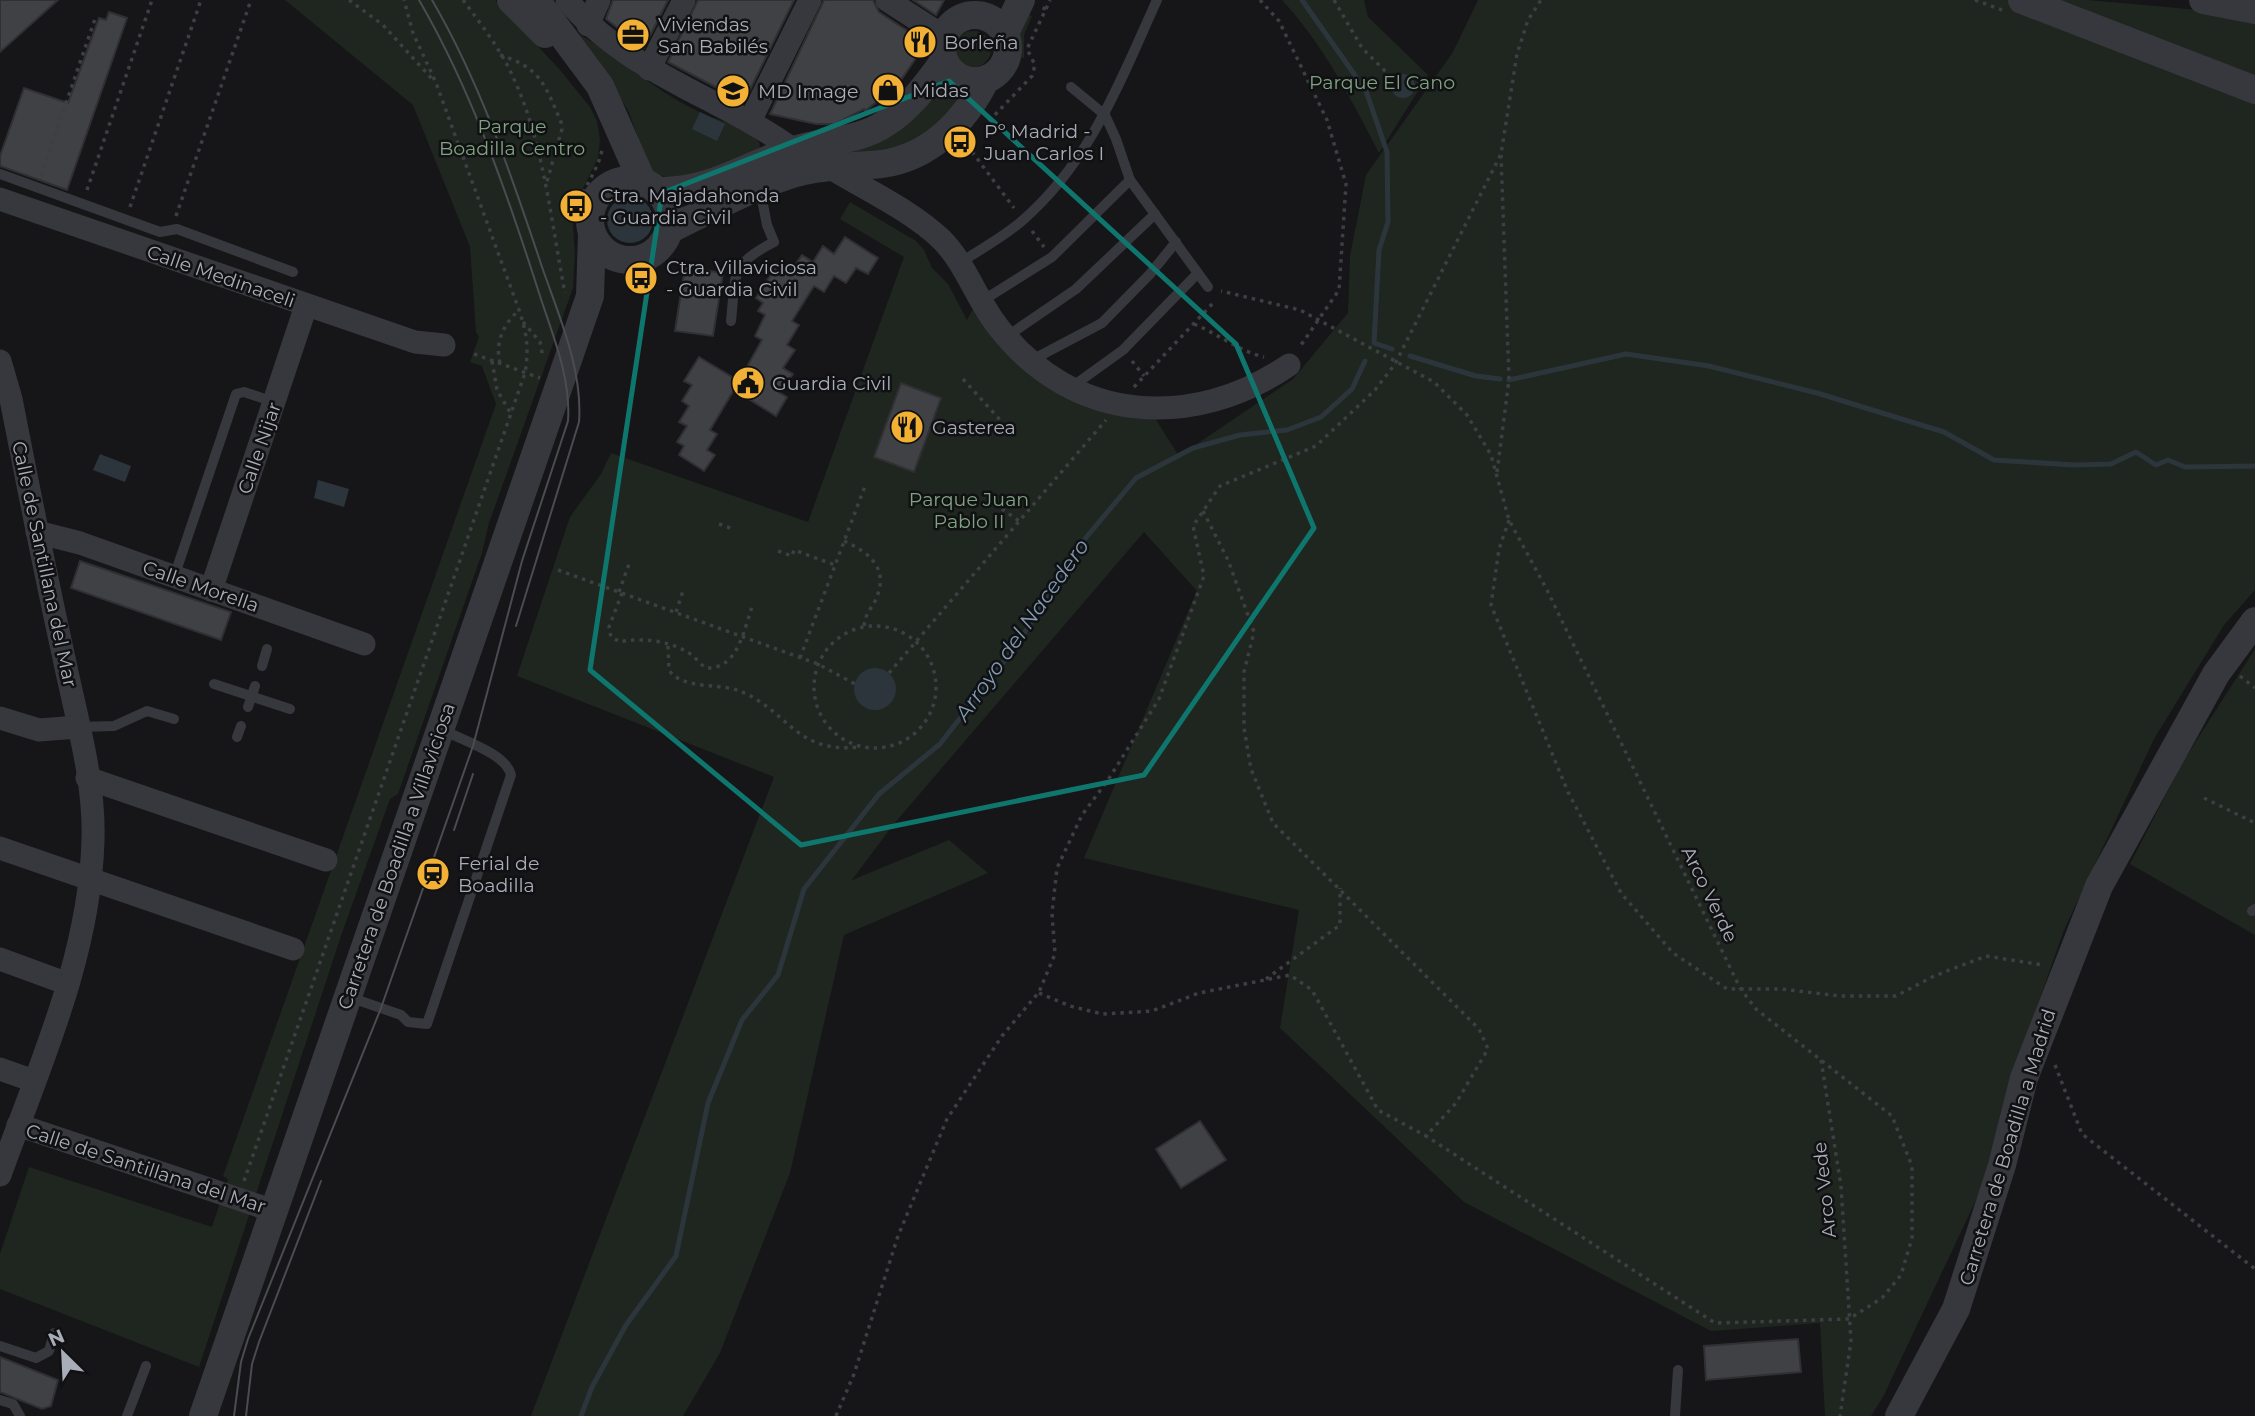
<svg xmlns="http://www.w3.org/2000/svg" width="2255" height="1416" font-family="Montserrat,sans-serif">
	<rect width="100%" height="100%" fill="#161618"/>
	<!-- green -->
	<g fill="#1e261f">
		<polygon points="285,0 495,0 560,70 590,107 597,121 600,139 598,158 572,210 575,255 573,288 489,523 482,553 398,794 390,799 342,933 199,1367 0,1289 0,1254 29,1167 212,1227 228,1179 223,1176 496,404 482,366 470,362 479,337 476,332 470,247 413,105"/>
		<path d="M1282,0h82l4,17 60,58 -49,78c-28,-54 -56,-109 -97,-153z"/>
		<polygon points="1478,0 2088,0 2255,15 2255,590 2224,625 2154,739 2064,930 2026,1038 1977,1198 1884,1395 1871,1416 1825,1416 1820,1323 1711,1331 1464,1202 1280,1028 1299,910 1084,858 1197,591 1144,532 893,825 852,880 949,840 988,873 844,935 790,1173 720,1353 683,1416 531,1416 774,777 517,676 570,517 601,474 611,453 808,522 904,257 840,219 850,202 916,241 924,250 932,268 948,284 967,320 974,307 1000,342 1153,415 1179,456 1293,379 1348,313 1350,256 1366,175 1453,52"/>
		<polygon points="1023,11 1032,16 1024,35 1024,58 1014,56 1013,39"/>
		<circle cx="973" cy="49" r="18"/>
		<path d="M577,33c43,24 81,61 127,81 17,8 46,13 56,30l-1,7 -78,29 -30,-7 -23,-63z"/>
		<path d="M943,90l22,7c-43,51 -61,50 -123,62l14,-11 35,-16z"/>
		<polygon points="2255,649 2255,935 2130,864 2184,760"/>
	</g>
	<!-- water -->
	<g fill="#2c353c">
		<circle cx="1403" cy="86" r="12"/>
		<polygon points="700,112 725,124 717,141 692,129"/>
		<circle cx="630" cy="220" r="23"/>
		<polygon points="100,454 131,466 125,482 93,470"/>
		<polygon points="318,480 349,489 344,507 314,498"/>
		<circle cx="875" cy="689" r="21"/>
	</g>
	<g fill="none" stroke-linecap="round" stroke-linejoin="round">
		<!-- stream -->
		<g stroke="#2c353c" stroke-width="5">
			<polyline points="1302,0 1366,91 1387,152 1388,222 1379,250 1374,343 1392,349"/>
			<polyline points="1410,356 1476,376 1500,379"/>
			<polyline points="1509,380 1626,354 1709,366 1817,393 1944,432 1994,460 2074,465 2111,464 2136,452 2156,465 2168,460 2185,467 2255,466"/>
			<polyline points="581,1416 592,1387 626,1325 676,1256 708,1103 742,1020 778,975 804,889 879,794 940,744 1016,646 1084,540 1136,478 1193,448 1240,435 1287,430 1321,417 1352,389 1365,361"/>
		</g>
	</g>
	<!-- building -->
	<g fill="#404145" stroke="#303034" stroke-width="2">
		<polygon points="0,0 58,0 0,52"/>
		<polygon points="613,0 668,0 644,48 606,19"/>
		<polygon points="698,0 794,0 744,102 668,62"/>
		<polygon points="824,0 873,0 879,12 926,43 897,86 865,111 864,109 835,124 816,124 770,114"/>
		<polygon points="913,0 944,0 936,15"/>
		<polygon points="109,12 127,18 67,190 0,166 0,156 24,88 68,103 99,18 106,20"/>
		<polygon points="845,237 878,258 868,274 856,268 846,283 834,276 824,292 814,286 792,321 799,325 787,345 795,350 783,368 793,374 780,393 787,397 776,416 734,390 710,430 717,434 707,450 715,455 704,471 679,455 684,446 677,442 687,426 679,422 689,406 682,401 692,385 684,381 699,357 739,381 762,340 755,336 765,315 758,311 763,303 756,298 768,279 779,264 791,271 802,255 813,262 823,246 834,254"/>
		<polygon points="685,267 723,273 713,336 675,331"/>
		<polygon points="901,383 941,398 914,472 874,457"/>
		<polygon points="80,561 231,612 221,640 71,588"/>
		<polygon points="1200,1121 1226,1160 1181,1188 1156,1149"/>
		<polygon points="1798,1339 1801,1372 1706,1380 1704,1346"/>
		<polygon points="0,1357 58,1380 51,1406 42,1409 0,1392"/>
	</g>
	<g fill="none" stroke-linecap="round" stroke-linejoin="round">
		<!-- path -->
		<g stroke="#3d3f44" stroke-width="3.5" stroke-dasharray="3.5 5" stroke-linecap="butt">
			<polyline points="349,0 383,25 433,80"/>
			<path d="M463,0c18,24 38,50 50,77 31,66 38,145 52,216"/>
			<polyline points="1260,0 1279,21 1327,120 1346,184 1339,290 1299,348"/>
			<polyline points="1334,0 1362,48 1393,79"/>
			<polyline points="1975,0 2002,10"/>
			<polyline points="1046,9 1050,0"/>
			<path d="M500,55c41,13 45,30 61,67l1,7 -16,56"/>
			<polyline points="989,121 1032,76 1035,65 1027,49 1046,9 1040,7"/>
			<polyline points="967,145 1014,208"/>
			<polyline points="41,176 96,16"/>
			<polyline points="87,190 152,0"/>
			<polyline points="130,207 201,0"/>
			<polyline points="176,216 251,0"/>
			<path d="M576,217c2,-25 21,-42 26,-67"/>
			<polyline points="1032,231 1044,247"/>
			<polyline points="523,322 540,342 543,357"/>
			<path d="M1194,324c24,10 45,27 70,33"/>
			<polyline points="474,354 540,378"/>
			<polyline points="492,361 497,390 511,414"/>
			<polyline points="1132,361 1144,376"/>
			<path d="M500,363c-5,-21 3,-38 19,-53"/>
			<polyline points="963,379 1001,421"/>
			<polyline points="1134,387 1215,301"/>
			<polyline points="1497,472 1509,380 1501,155"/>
			<polyline points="988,499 1019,521"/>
			<polyline points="1203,511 1228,560 1254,632 1244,672 1244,728 1251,769 1273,823 1479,1029 1488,1049 1456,1103 1426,1136 1715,1323 1849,1319 1882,1298 1901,1275 1912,1238 1912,1166 1892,1116 1756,1009 1740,988 1547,590 1509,520 1491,455 1467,415 1434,382 1300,310 1221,291"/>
			<polyline points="1509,520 1499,549 1491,605 1568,792 1621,893 1673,953 1727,989 1781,989 1840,996 1896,996 1934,976 1986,956 2043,965"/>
			<polyline points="719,524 735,530"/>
			<path d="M844,541c27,12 46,29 31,60 -5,9 -10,14 -11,25"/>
			<polyline points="778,551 792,556 794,550 835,565"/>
			<polyline points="558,570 818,664 855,684"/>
			<polyline points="619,592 629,564"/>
			<path d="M622,593l-13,34 2,10 9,5c21,-5 50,-1 69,11 6,4 11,11 17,15 32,1 37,-36 46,-61"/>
			<polyline points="676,612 684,588"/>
			<circle cx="875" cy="687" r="61"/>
			<path d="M668,646l1,24c13,20 51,13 71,21 50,21 55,63 120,56"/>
			<polyline points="800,658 865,486"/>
			<polyline points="889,673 1106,420"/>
			<polyline points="2240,676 2255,688"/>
			<polyline points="2204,798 2255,823"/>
			<polyline points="1266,979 1340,925 1340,888"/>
			<polyline points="1039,993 1070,1006 1102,1014 1152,1011 1199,993 1290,975 1312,990 1378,1110 1426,1136"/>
			<polyline points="1821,1060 1841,1186 1851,1341 1840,1416"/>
			<polyline points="2055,1065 2082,1134 2255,1269"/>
			<path d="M244,1181l281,-808c4,-24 2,-40 -6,-63l-83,-227 -23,-50 -9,-33"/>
			<polyline points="836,1416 854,1374 898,1236 947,1119 1002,1036 1039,992 1055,954 1052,913 1057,868 1082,815 1108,780 1159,699 1204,576 1193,526 1220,486 1316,446 1375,390 1395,364 1501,154 1517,54 1528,20 1541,0"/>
		</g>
		<!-- service -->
		<g stroke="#37383d" stroke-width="10">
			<polyline points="1071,87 1105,115 1116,139 1130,180 1208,287"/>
			<polyline points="0,174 160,232 177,229 293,272"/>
			<path d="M961,262c20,-13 44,-26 62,-42 68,-59 98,-141 134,-220"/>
			<polyline points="982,301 1052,257 1130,180"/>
			<path d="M731,321c5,-47 -2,-56 43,-79l-7,-17 -7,-36"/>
			<polyline points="1006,337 1076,289 1155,214"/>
			<polyline points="1030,361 1102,323 1150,274 1176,242"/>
			<polyline points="1073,386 1123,350 1198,273"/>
			<polyline points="174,577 236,394 244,392 274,402"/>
			<polyline points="262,666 267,649"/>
			<polyline points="214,684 290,709"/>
			<polyline points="248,707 255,686"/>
			<polyline points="79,727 114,726 147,711 174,719"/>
			<polyline points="237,737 241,726"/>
			<polyline points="2252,911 2255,909"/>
			<path d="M349,997l52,18 7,7 19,2 84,-249c-5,-22 -50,-35 -70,-46"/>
			<polyline points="0,1346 36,1358 49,1351 54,1333"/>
			<polyline points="0,1400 13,1404 20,1416"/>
			<polyline points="127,1416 146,1366"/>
			<polyline points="1675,1416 1678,1370"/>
		</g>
		<!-- minor -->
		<g stroke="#37383d" stroke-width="23">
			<path d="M567,0c60,73 152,96 227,150"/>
			<polyline points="887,0 943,36"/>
			<polyline points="588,25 599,0"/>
			<polyline points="649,69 684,0"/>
			<polyline points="750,121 810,0"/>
			<path d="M829,167c37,23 80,42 112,72 26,26 35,61 58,89 74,95 194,103 290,37"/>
			<polyline points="0,199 415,342 444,345"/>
			<path d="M0,361l11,38c17,87 34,173 53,259 12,59 31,122 29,182 -3,116 -54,227 -93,335"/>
			<polyline points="37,532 80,543 364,644"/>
			<polyline points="211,590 306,306"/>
			<polyline points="0,718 39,730 78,727"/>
			<polyline points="87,778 326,860"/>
			<polyline points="0,848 293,949"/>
			<polyline points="0,959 68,984"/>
			<polyline points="0,1069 34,1081"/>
			<polyline points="18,1125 274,1211"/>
		</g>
		<!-- tertiary -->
		<g stroke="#37383d" stroke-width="28">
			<polyline points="511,0 545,34"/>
			<polyline points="536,0 600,86 643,183"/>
			<polyline points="2022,0 2255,90"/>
			<polyline points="2203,0 2255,10"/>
			<circle cx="975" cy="48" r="33"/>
			<polyline points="1005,33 1021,0"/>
			<circle cx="630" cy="220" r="40"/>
			<path d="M657,191c55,1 88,-26 137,-41 31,-10 64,-8 92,-27 25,-16 41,-39 58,-62"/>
			<path d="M669,230c42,-21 82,-43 127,-57 28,-8 57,-6 86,-9 49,-7 83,-43 104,-85"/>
			<polyline points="203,1416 590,296 592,234"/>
			<polyline points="1899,1416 1956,1309 2002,1165 2024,1078 2099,886 2216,674 2255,621"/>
		</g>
		<!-- tram -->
		<g stroke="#4a4c52" stroke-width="2">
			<path d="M432,0c48,82 80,177 110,267 17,49 41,103 37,155l-63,204"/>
			<polyline points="454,830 473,774"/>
			<path d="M234,1416l7,-54 7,-23 133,-331 92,-262 49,-185 46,-140c3,-43 -15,-85 -28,-125 -32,-100 -68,-205 -121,-296"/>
			<polyline points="246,1416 252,1364 259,1342 321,1181"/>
		</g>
	</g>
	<!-- marked area -->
	<path fill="none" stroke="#0f766e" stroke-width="5" stroke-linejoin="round" d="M949,81l287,263 78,184 -170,247 -343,70 -211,-175 72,-477z"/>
	<!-- icons -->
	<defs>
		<symbol id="office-disc" viewBox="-11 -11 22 22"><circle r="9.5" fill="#f2b134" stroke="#111113"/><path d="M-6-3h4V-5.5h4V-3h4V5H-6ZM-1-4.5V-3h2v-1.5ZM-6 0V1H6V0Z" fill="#111"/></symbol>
		<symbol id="restaurant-disc" viewBox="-11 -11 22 22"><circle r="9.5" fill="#f2b134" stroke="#111113"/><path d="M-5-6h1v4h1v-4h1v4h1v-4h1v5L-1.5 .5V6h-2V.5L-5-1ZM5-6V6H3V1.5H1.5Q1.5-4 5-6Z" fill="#111"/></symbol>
		<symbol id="shop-disc" viewBox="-11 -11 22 22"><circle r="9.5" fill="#f2b134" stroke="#111113"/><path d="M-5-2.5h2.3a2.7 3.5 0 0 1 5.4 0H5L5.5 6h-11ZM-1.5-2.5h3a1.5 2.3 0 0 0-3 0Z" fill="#111"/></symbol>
		<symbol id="school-disc" viewBox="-11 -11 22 22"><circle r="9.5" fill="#f2b134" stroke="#111113"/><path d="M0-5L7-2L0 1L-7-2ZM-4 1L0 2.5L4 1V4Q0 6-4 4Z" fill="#111"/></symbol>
		<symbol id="bus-disc" viewBox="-11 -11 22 22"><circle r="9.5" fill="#f2b134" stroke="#111113"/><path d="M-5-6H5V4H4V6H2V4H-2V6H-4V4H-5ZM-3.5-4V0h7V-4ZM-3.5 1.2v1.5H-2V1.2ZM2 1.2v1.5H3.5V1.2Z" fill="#111"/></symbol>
		<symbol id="civic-disc" viewBox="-11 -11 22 22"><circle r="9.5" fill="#f2b134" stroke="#111113"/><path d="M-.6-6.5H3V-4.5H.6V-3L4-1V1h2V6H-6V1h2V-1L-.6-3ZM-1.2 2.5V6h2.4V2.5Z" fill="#111"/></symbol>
		<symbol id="station-disc" viewBox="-11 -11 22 22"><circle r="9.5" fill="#f2b134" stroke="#111113"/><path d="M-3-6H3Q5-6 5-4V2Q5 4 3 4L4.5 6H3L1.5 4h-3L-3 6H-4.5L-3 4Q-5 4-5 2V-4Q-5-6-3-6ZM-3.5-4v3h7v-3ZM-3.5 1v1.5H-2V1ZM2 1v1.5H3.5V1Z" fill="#111"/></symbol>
	</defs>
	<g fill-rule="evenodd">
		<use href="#office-disc" x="614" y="16" width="38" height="38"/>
		<use href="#restaurant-disc" x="901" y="23" width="38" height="38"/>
		<use href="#shop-disc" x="869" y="71" width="38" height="38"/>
		<use href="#school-disc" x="714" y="72" width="38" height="38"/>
		<use href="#bus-disc" x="941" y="123" width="38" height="38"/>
		<use href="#bus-disc" x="557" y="187" width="38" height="38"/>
		<use href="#bus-disc" x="622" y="259" width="38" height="38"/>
		<use href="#civic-disc" x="729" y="364" width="38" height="38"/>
		<use href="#restaurant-disc" x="888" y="408" width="38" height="38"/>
		<use href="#station-disc" x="414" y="855" width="38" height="38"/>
	</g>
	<g text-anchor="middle" stroke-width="5" stroke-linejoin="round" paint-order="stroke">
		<!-- poi labels -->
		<g font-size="19" fill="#a8adb8" stroke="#111113" text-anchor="start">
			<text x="658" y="31">Viviendas<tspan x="658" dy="22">San Babilés</tspan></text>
			<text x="944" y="49">Borleña</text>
			<text x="912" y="97">Midas</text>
			<text x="758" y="98">MD Image</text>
			<text x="984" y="138">Pº Madrid -<tspan x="984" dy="22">Juan Carlos I</tspan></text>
			<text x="600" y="202">Ctra. Majadahonda<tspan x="600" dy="22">- Guardia Civil</tspan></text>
			<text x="666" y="274">Ctra. Villaviciosa<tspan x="666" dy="22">- Guardia Civil</tspan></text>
			<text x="772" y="390">Guardia Civil</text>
			<text x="932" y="434">Gasterea</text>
			<text x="458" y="870">Ferial de<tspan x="458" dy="22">Boadilla</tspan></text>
		</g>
		<!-- park labels -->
		<g font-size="19" fill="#7fa381" stroke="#111113">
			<text x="1382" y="89">Parque El Cano</text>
			<text x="512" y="133">Parque<tspan x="512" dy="22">Boadilla Centro</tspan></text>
			<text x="969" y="506">Parque Juan<tspan x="969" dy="22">Pablo II</tspan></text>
		</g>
		<!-- street labels -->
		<g font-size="19" fill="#a8adb8" stroke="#111113">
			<text transform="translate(221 276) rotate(19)" y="7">Calle Medinaceli</text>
			<text transform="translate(259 448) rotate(-71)" y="7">Calle Nijar</text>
			<text transform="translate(45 564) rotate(78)" y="7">Calle de Santillana del Mar</text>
			<text transform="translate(201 586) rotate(19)" y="7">Calle Morella</text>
			<text transform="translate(396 856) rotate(-71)" y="7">Carretera de Boadilla a Villaviciosa</text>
			<text transform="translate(1710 894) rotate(64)" y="7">Arco Verde</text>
			<text transform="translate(2007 1147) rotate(-73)" y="7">Carretera de Boadilla a Madrid</text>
			<text transform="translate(146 1168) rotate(18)" y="7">Calle de Santillana del Mar</text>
			<text transform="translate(1824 1190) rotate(-96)" y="7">Arco Vede</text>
		</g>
		<!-- water labels -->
		<g font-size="21" font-style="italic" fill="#7f9bb3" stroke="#111113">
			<text transform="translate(1022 630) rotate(-55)" y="7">Arroyo del Nacedero</text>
		</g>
	</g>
	<!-- north arrow -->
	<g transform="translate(63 1353) rotate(336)" stroke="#111113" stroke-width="5" paint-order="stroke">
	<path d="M0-5L12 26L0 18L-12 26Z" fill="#a8adb8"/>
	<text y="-10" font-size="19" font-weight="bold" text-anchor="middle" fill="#a8adb8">N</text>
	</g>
</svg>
